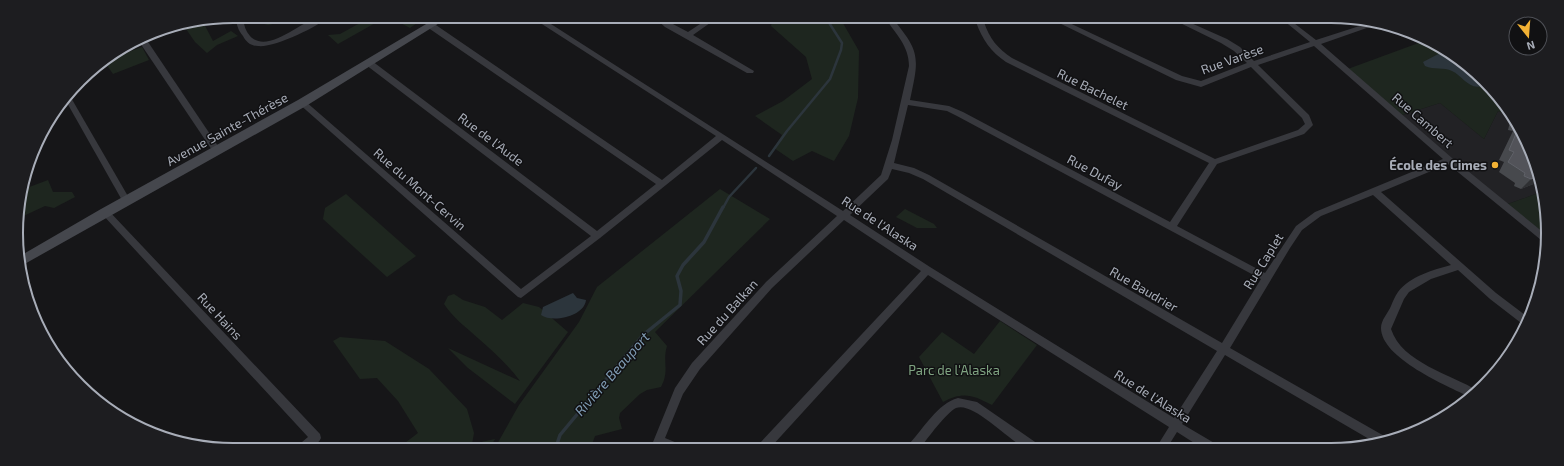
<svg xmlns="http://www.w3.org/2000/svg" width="1564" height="466" font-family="'Exo 2',sans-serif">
	<rect width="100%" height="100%" fill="#161618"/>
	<!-- built -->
	<polygon fill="#222225" points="1440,103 1484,139 1498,111 1513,117 1544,191 1505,205 1399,116"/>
	<!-- green -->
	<g fill="#1e261f">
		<polygon points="252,16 284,16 278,23 268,25 256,22"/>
		<polygon points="371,17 386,17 338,44 328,35 340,34"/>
		<polygon points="389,17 407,17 417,23 410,28"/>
		<polygon points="773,18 840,18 859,51 858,98 849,136 834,161 812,151 793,161 774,148 782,135 755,116 783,101 812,79 806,57 771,26"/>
		<polygon points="203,22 213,41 231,31 238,36 217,45 207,53 195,42 184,26"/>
		<polygon points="1424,41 1451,52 1511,112 1513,117 1498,111 1484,139 1440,103 1399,116 1345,70"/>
		<polygon points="142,47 149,60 113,74 104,61"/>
		<polygon points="48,180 53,192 72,192 75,197 54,208 45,206 17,219 24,189"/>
		<path d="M720,189l50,30 -115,113 12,14c-5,16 3,24 -6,41l-14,3 -7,4 -20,19 -1,5 3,11 -27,7 -4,11 -95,-1 23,-41 60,-83 18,-35z"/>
		<polygon points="1544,191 1544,237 1505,205"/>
		<polygon points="346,194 416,256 387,277 323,219 325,208"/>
		<polygon points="905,209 934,224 937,228 917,228 896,217"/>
		<path d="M454,294l9,6 22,7 17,13 21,-17 16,4 29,25 -53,72 -47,-36 -20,-20 72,33c-12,-16 -26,-29 -41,-42 -12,-11 -26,-21 -35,-35l4,-8z"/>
		<path d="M1000,321l37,24 -45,60c-19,-10 -29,-14 -49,-3l-24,-45 23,-25 32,22z"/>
		<polygon points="340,337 385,341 429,369 467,409 474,433 472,444 495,439 491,446 401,446 418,433 398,401 377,378 360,379 333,341"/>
	</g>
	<!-- water -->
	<g fill="#2c353c">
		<path d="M1446,50l5,2 33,33c-14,7 -21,-9 -32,-14 -8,-4 -18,-1 -27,-5l-2,-4z"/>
		<path d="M573,293l4,5 9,2c-2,17 -34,23 -45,15l2,-8z"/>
	</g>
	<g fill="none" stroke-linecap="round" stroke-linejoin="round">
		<!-- stream-far1 -->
		<g stroke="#2c353c" stroke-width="2.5">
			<polyline points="769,156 787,131 830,79 841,50 842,43 826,18"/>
			<polyline points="723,208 729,197 756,168"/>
		</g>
		<!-- stream -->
		<polyline stroke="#2c353c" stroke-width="3.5" points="556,447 560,435 643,335 680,305 681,291 677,276 683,265 704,242 723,207"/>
		<!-- street -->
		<g fill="#37383d" fill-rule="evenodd">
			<path d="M236,16h8c-1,8 1,14 6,20 17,19 52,-15 70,-20 3,0 7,0 9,0 -11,11 -55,32 -71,30 -7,0 -12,-4 -15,-10 -5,-6 -7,-12 -7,-20z"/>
			<path d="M531,17h9l303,194 38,-36 11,-35 17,-74c0,-20 -13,-32 -24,-48h7c29,34 27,40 18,82l39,6 14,6 207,110 39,-59 -203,-101c-15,-10 -24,-23 -30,-40l3,-3h6l-1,3c5,16 14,27 28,36l203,101 83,-29 7,-6 -3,-6 -51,-51 -50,20 -25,-7 -125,-61h10l121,57 19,5 46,-18 -13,-12 -13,-8 -49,-24h10l45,20 13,8 14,14 56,-19 -27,-22h7l26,20 59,-19 6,2 -60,21 131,114 92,75v8l-3,-1 -93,-76 -67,28 115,101 33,25 -3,9 -1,-1 -35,-27 -32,-29 -27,9 -22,13 -5,7 -13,30c11,34 60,45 87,62l-8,6c-23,-11 -89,-39 -89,-69 0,-8 7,-15 10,-22 2,-5 4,-10 7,-14 12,-16 35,-22 53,-27l-78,-70 -52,21 -19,14 -12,18 -60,100 156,89 1,3 -11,3 -151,-88 -43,69 34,20 1,4h-15l-25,-16 -10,16h-11l13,-21 -241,-152 -157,172h-12l1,-4 161,-172 -77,-51 -72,68 -72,81 -17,25 -18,44 12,5 1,4h-27l24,-59 17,-25 74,-81 71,-66 -115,-76 -122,98 -79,60 -3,-1 -220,-194 4,-3 3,1 216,188 70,-53 -225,-171v-4h6l225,170 59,-47 -229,-157v-4h6l229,157 54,-44zM1314,46l129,113 -128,53 -19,14 -31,47 -88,-47 40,-62 87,-30 9,-9 -4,-10 -51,-50zM908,105l39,6 10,5 304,163 -39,64 -293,-168 -15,-7 -20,-5zM892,169l17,4 14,6 294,172 -43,67 -244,-151 -80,-52 38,-36z"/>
			<polygon points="655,18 663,18 671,23 688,32 709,18 717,18 693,35 754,71 753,73 747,73 665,27"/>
			<polygon points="144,36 220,149 221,151 220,153 214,153 138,40"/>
			<polygon points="70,96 129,198 130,200 129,202 123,202 66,101"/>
			<path d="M105,209l3,1 212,224 1,4c-4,9 -11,8 -20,8l1,-4 6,-5 -206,-223 -1,-2 1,-2z"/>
			<path d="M958,398l19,4 61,42 1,4c-4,0 -11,1 -15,-1 -16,-7 -51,-46 -68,-39 -9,4 -29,31 -35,39h-12l1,-4c14,-15 27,-39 48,-45z"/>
		</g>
		<!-- secondary -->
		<polygon fill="#45474d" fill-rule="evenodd" points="438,17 449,17 306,106 21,266 20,256 101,209 298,100"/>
	</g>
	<!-- wall -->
	<polygon fill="#47494d" points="1513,117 1539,180 1536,183 1521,189 1514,186 1515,183 1499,172 1504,162 1499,160 1513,131 1508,130 1510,122"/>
	<!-- shaded-wall -->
	<polygon fill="#2f3033" points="1538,176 1539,180 1536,183 1521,189 1531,179"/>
	<!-- building -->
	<polygon fill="#525359" stroke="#5f6168" points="1518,129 1538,176 1531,179 1524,176 1525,173 1508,162 1514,152 1509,150"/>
	<!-- markers -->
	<circle fill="#f2b134" stroke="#111113" stroke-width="1.5" cx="1495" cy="165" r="4"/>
	<g text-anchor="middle" stroke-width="3" stroke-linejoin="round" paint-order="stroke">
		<!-- street labels -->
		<g font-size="13" fill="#a8adb8" stroke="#111113">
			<text transform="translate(1232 59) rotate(-20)" y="5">Rue Varèse</text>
			<text transform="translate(1093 89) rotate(26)" y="5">Rue Bachelet</text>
			<text transform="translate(1423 120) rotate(41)" y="5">Rue Cambert</text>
			<text transform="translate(227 129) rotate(-29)" y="5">Avenue Sainte-Thérèse</text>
			<text transform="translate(491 139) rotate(37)" y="5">Rue de l'Aude</text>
			<text transform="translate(1095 172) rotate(28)" y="5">Rue Dufay</text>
			<text transform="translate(420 189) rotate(41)" y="5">Rue du Mont-Cervin</text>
			<text transform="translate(880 223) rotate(33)" y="5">Rue de l'Alaska</text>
			<text transform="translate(1263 261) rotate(-58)" y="5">Rue Caplet</text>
			<text transform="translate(1144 289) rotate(30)" y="5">Rue Baudrier</text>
			<text transform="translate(727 312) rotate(-48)" y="5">Rue du Balkan</text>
			<text transform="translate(220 316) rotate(47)" y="5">Rue Hains</text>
			<text transform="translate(1153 396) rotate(32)" y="5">Rue de l'Alaska</text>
		</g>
		<!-- poi labels -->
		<g font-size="13" font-weight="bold" fill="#a8adb8" stroke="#111113" text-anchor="end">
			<text x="1487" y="170">École des Cimes</text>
		</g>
		<!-- park labels -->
		<g font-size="13" fill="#7fa381" stroke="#111113">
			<text x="954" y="375">Parc de l'Alaska</text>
		</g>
		<!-- water labels -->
		<g font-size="14" font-style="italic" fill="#7f9bb3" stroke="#111113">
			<text transform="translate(612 374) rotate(-49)" y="5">Rivière Beauport</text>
		</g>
	</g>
	<!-- crop -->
	<path d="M0 0H1564V466H0ZM233 23H1331A210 210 0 0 1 1541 233V233A210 210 0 0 1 1331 443H233A210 210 0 0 1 23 233V233A210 210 0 0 1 233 23Z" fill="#1d1d20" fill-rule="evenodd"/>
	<path fill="none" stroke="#a8adb8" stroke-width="2" d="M233 23H1331A210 210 0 0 1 1541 233V233A210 210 0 0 1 1331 443H233A210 210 0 0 1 23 233V233A210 210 0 0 1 233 23Z"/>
	<!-- north arrow -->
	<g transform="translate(1528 36) rotate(163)"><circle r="19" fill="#111113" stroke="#4d4f55"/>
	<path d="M0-3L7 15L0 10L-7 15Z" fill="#f2b134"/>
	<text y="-6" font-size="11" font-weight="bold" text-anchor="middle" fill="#a8adb8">N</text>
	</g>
</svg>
